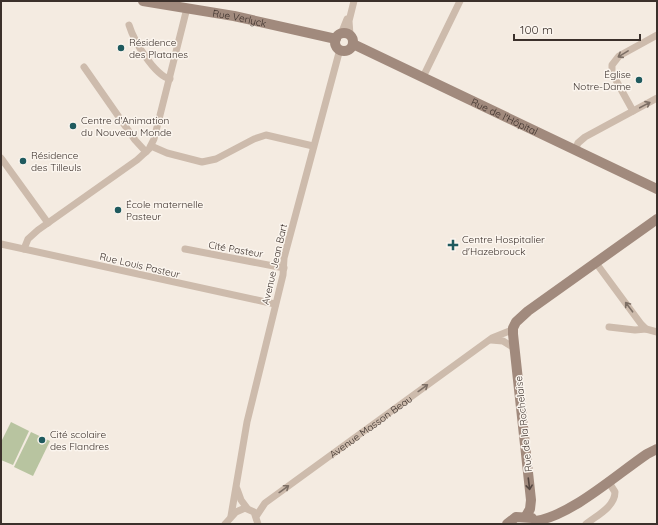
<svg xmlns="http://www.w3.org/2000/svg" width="658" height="525" font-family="Quicksand,sans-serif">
	<rect width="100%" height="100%" fill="#f4ebe1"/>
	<!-- green -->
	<g fill="#b8c4a0">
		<polygon points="11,422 29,431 13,465 1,460 1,442"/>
		<polygon points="31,432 50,441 33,476 14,467"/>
	</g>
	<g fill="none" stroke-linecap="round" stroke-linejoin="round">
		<!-- street -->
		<g stroke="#cdbbac" stroke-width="7">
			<path d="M129,25c5,16 25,50 41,54"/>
			<polyline points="341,34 347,19"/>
			<polyline points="350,35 349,21 354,1"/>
			<polyline points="84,67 135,140 146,152"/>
			<polyline points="423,77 460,1"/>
			<polyline points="633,111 612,73 612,65 619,56 657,35"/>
			<polyline points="151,146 167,153 202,162 216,159 254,139 266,135 313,146"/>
			<polyline points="575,150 578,143 585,137 657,98"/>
			<polyline points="1,158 48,223"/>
			<polyline points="1,244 275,304"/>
			<polyline points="24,249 28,239 38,230 137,160 149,149 154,139 187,8"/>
			<polyline points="185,249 284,268"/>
			<polyline points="596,263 641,324 646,329 657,332"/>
			<polyline points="609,327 635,330 646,329"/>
			<polyline points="491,340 503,341 514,348"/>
			<polyline points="237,489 241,500 247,508"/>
			<path id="s1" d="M257,515l8,-12 227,-165 20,-8"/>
			<polyline points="231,516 247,422 283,275 284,258 340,49"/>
			<polyline points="225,524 236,512 245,508 254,512 258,524"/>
			<path d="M586,524c10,-8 29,-17 29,-32l-7,-11"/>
		</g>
		<!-- secondary -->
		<g stroke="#a18a7d" stroke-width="10">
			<path id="s2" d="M143,1l91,15 102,23"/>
			<circle cx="344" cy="42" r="9"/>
			<path id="s3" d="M353,44l304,145"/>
			<polyline points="526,516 530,509 531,500 513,334 513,328 516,322 528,311 657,219"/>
			<path d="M536,521c36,-6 80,-46 111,-67l10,-5"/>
			<polyline points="507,524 516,517 532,518"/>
		</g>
	</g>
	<!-- one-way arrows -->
	<defs><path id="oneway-shaft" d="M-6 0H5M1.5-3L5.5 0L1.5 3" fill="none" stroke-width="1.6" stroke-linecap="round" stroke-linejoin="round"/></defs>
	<g stroke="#7d6f65">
		<use href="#oneway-shaft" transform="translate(623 54) rotate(149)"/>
		<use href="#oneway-shaft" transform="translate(645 105) rotate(-28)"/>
		<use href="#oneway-shaft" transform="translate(629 307) rotate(-127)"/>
		<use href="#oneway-shaft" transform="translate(423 388) rotate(-36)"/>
		<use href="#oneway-shaft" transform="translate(284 489) rotate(-36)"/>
	</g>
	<use stroke="#544640" href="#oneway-shaft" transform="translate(529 484) rotate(83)"/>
	<!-- markers -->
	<g fill="#1f5a5e" stroke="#fbf5ee" stroke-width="1.5">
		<circle cx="121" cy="48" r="4"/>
		<circle cx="639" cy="80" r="4"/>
		<circle cx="73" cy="126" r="4"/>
		<circle cx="23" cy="161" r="4"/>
		<circle cx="118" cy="210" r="4"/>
		<path d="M451 239h4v4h4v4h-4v4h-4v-4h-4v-4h4z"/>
		<circle cx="42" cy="440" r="4"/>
	</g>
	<g text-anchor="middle" stroke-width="3" stroke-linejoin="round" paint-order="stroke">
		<!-- street labels -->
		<g font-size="10" fill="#3b302b" stroke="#fbf5ee">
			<text dy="4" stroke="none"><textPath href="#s2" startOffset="98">Rue Verlyck</textPath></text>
			<text dy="4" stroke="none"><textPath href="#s3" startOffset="168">Rue de l'Hôpital</textPath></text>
			<text transform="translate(236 249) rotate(10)" y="4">Cité Pasteur</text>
			<text transform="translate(274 264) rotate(-77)" y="4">Avenue Jean Bart</text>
			<text transform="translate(140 265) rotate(13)" y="4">Rue Louis Pasteur</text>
			<text transform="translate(523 424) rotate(-96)" y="4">Rue de la Rochelaise</text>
			<text dy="4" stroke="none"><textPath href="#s1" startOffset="145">Avenue Masson Beau</textPath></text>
		</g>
		<!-- poi labels -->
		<g font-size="10" fill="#3b302b" stroke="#fbf5ee" text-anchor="start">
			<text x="129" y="46">Résidence<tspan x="129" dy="12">des Platanes</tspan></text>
			<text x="631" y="78" text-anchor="end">Église<tspan x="631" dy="12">Notre-Dame</tspan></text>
			<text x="81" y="124">Centre d'Animation<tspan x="81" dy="12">du Nouveau Monde</tspan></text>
			<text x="31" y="159">Résidence<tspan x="31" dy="12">des Tilleuls</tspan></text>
			<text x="126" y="208">École maternelle<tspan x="126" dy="12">Pasteur</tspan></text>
			<text x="462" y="243">Centre Hospitalier<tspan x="462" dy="12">d'Hazebrouck</tspan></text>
			<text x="50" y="438">Cité scolaire<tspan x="50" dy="12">des Flandres</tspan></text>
		</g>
	</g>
	<!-- border -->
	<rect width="658" height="525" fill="none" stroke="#3b302b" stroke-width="4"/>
	<!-- scale -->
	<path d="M514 34v6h126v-6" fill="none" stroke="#3b302b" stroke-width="2"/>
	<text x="520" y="34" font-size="12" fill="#3b302b" stroke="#fbf5ee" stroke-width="3" paint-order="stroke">100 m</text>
</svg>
